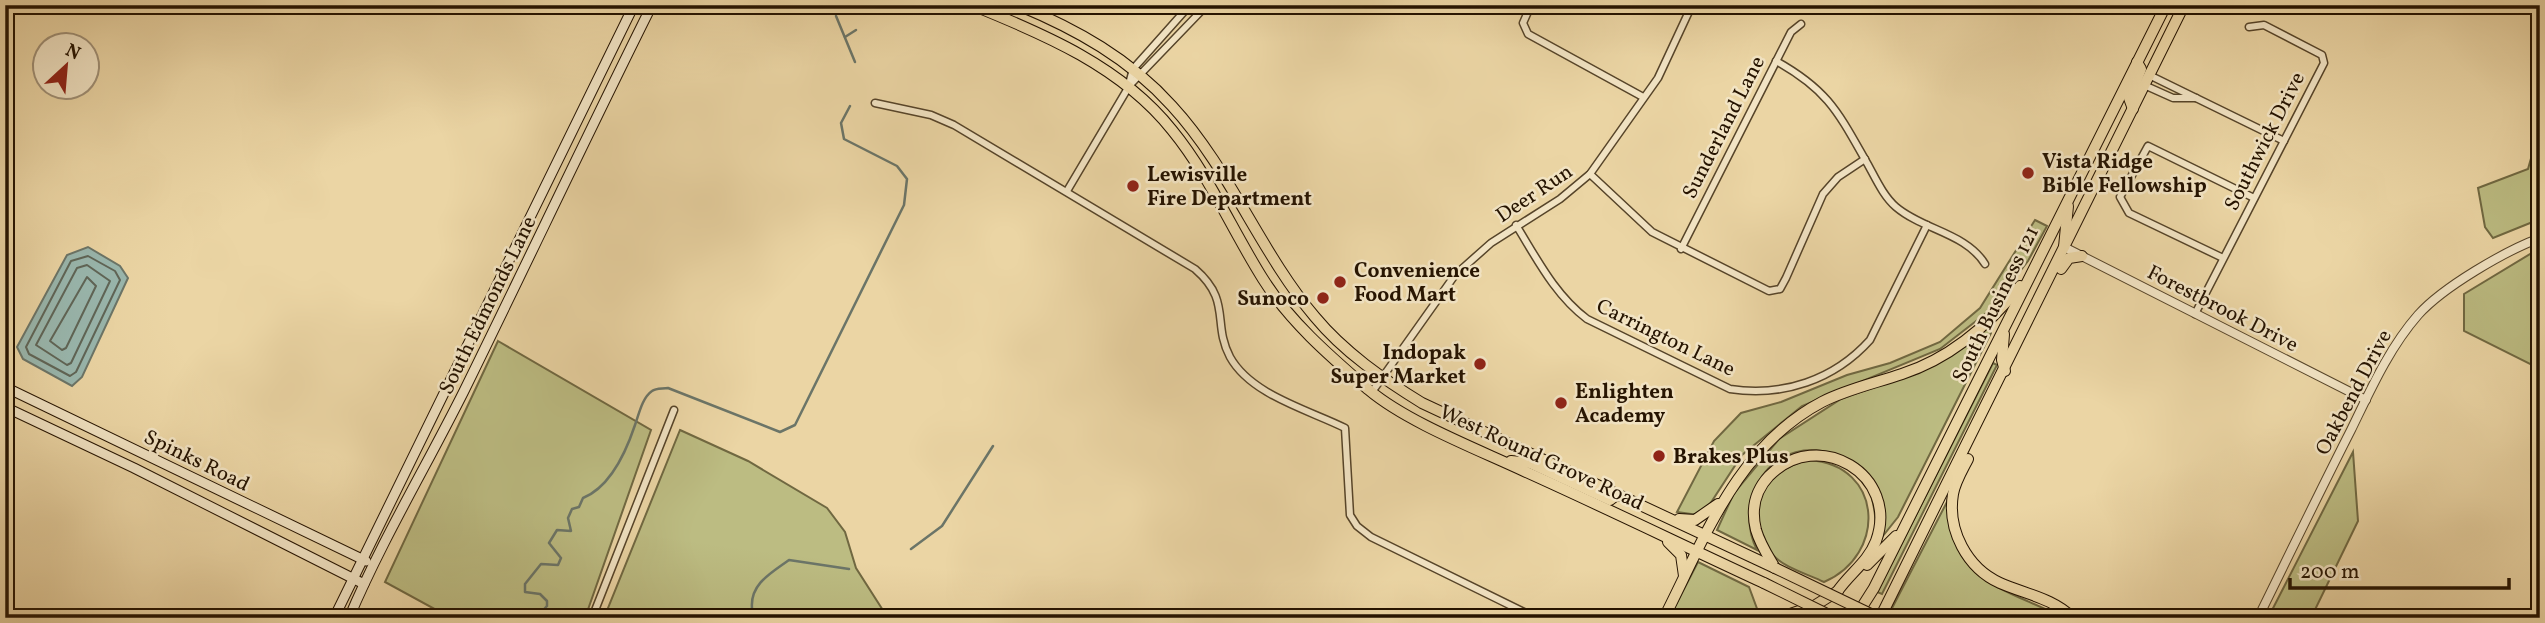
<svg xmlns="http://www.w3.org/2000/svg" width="2545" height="623" font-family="Vollkorn,serif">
	<rect width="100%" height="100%" fill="#ebd5a4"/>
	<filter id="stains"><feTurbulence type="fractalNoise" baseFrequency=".00286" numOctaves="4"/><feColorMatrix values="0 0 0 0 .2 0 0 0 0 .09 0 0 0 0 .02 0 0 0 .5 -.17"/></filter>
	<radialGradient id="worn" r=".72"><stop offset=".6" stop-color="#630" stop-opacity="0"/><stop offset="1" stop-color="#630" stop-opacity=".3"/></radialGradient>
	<!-- green -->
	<g fill="#bcbc82" stroke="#706841" stroke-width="2">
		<polygon points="2535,144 2540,146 2540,219 2493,238 2485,227 2478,188 2528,169"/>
		<polygon points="2035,220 2047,226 2028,261 1989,311 1940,349 1802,406 1742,455 1708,507 1698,515 1677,512 1714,441 1741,413 1781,402 1847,375 1890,363 1940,342 1980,308"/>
		<polygon points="2540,248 2540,369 2464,331 2464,294"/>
		<path d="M1990,324l1,9 -93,184 -35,44c19,-32 13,-48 4,-82 -15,-10 -32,-28 -51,-29 -54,-3 -81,57 -59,100l-40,-20 17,-37 45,-54 62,-40 89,-32z"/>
		<polygon points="498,341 651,430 585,618 451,618 385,582"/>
		<polygon points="1993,363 1997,365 1882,594 1877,592"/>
		<polygon points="680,430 748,461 827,508 845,532 856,568 886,615 604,618"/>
		<polygon points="2353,452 2358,521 2311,618 2268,618"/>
		<path d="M1809,460c75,5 78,95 15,122 -16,-8 -40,-14 -52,-28 -5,-5 -7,-13 -10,-20 -15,-36 12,-67 47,-74z"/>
		<path d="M1949,498c-1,84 52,88 115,120h-168l-7,-4z"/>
		<polygon points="1698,562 1749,587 1759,614 1743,618 1669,618"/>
	</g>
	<!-- water -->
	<polygon fill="#99b7ae" stroke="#6b7568" stroke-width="2" points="88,247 120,266 128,278 82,377 72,386 23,359 17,347 67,255"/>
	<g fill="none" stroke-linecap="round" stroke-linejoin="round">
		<!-- shore -->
		<g stroke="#5f6557" stroke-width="2">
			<polygon points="88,256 115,271 120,280 76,372 70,376 29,354 26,347 71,261"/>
			<polygon points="87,265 110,281 71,363 67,365 36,345 77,268"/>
			<polygon points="87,277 96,286 66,348 62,350 50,341"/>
		</g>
		<!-- stream -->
		<g stroke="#6b7568" stroke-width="2.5">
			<polyline points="836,16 855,62"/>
			<polyline points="845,37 856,30"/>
			<polyline points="911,549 942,526 993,446"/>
			<path d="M536,618l11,-12v-5l-7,-7 -15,-2v-8l16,-20 17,1 3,-7 -12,-15 8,-13 14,1 -3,-13 4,-9 7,-2 4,-9c27,-11 43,-46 52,-73 4,-11 7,-27 17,-34 4,-3 10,-2 16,-3l112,44 15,-7 109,-220 3,-26 -10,-13 -53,-27 -3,-16 9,-17"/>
			<path d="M745,618l7,-10c-2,-24 19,-35 37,-48l60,9"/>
		</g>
		<defs>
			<g id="minor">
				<polyline points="1531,5 1523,23 1528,34 1643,97"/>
				<path d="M1776,61c52,29 62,51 91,102 8,14 16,33 29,44 27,23 70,26 89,57"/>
				<polyline points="2149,75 2284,141"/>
				<polyline points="2144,85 2173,98 2196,98"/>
				<polyline points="1129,86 1207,5"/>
				<path d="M875,103l56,12 23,10 241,144c37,32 17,54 35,88 21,38 79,53 115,71l5,87 7,11 14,11 165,81"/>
				<polyline points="1590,174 1652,232 1769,291 1780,289 1786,278 1823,194 1838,177 1865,159"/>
				<polyline points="1067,191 1128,88 1133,69 1190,5"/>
				<path d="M1516,225c21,34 39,70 71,94l143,70c53,8 104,-9 140,-49l57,-115"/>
				<polyline points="1681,249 1791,32 1801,24"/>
				<polyline points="2223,258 2129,213 2120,197 2148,146 2254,198"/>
				<polyline points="2195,314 2324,63 2322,55 2264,25 2249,27"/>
				<polyline points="1372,392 1455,275 1491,243 1560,199 1590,174 1658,78 1692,5"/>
				<polyline points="592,618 674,410"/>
			</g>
			<g id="tertiary">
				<polyline points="2064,247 2366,400"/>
				<path d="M2258,618c31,-63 61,-125 93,-188 19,-39 38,-82 67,-115 25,-28 87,-64 122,-77"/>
			</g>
			<g id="secondary">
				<polyline points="5,387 366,561"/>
				<polyline points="5,407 134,468 364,584"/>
				<polyline points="334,618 634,5"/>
				<path d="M349,618c33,-78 77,-151 115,-227 63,-128 124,-258 188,-386"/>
			</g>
			<g id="primary">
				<path d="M972,5c72,29 150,62 200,125 37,45 60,100 91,149 27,43 68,78 106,111 38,32 108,59 155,81 80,36 160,75 240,112"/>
				<path d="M1018,5c58,24 112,54 154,101 58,63 88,146 143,211 29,35 68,62 107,86l353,165"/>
				<polyline points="2133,109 2129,98 2141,69 2137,62"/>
				<polyline points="2064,247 2068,206"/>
				<polyline points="2061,269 2069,258 2082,256"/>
				<polyline points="2004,334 2002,360 2005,371"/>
				<path d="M1968,459c-5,10 -13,23 -15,35 -6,36 14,74 47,89 25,11 53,15 73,35"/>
				<polyline points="1511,461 1530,463 1610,500 1618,494"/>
				<polyline points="1679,519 1695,520 1718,504"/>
				<polyline points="1668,542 1681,555 1684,576"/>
				<polyline points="1867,565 1896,536"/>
				<path d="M1775,568c-7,-12 -15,-24 -19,-38 -5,-20 -1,-39 13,-54 49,-50 131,-1 107,65 -8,21 -27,33 -39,51"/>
				<path d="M1664,618c41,-81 74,-172 158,-216 25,-13 54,-19 80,-28 49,-16 87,-49 118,-88"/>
				<polyline points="1778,618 1814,606 1838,591"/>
				<polyline points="1855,618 1874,588 2166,5"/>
				<polyline points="1880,618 2184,5"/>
			</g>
		</defs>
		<!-- minor casing -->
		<use href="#minor" stroke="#564429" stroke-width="9"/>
		<!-- tertiary casing -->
		<use href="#tertiary" stroke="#564429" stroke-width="10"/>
		<!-- secondary casing -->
		<use href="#secondary" stroke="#251300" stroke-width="11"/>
		<!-- primary casing -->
		<use href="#primary" stroke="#251300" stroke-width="12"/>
		<!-- minor -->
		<use href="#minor" stroke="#f2e4c4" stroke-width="6"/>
		<!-- tertiary -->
		<use href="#tertiary" stroke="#f2e4c4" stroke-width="8"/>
		<!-- secondary -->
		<use href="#secondary" stroke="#f2e4c4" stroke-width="9"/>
		<!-- primary -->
		<use href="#primary" stroke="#ebd5a4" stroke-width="10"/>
		<defs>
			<g id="primary-bridge">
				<polyline points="1775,568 1879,618"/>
				<polyline points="1764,583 1835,618"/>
			</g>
		</defs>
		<!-- primary-bridge casing -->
		<use href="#primary-bridge" stroke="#251300" stroke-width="12" stroke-linecap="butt"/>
		<!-- primary-bridge -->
		<use href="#primary-bridge" stroke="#ebd5a4" stroke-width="10"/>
	</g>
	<!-- markers -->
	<g fill="#8f2418" stroke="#f2e4c4" stroke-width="2.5">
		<circle cx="2028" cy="173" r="7"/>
		<circle cx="1133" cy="186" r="7"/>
		<circle cx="1340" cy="282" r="7"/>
		<circle cx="1323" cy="298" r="7"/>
		<circle cx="1480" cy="364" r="7"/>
		<circle cx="1561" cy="403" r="7"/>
		<circle cx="1659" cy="456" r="7"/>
	</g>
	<g text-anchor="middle" stroke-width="5" stroke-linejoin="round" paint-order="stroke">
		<!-- street labels -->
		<g font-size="21" fill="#251300" stroke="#f2e4c4">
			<text transform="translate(1723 127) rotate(-63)" y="7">Sunderland Lane</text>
			<text transform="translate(2264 141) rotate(-63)" y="7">Southwick Drive</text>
			<text transform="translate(1534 193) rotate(-34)" y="7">Deer Run</text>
			<text transform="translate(1995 304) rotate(-64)" y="7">South Business 121</text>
			<text transform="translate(487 305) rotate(-64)" y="7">South Edmonds Lane</text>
			<text transform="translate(2223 308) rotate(27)" y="7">Forestbrook Drive</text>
			<text transform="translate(1666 337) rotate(26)" y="7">Carrington Lane</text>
			<text transform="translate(2353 392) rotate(-62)" y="7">Oakbend Drive</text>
			<text transform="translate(1542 457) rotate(25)" y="7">West Round Grove Road</text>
			<text transform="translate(197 460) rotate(26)" y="7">Spinks Road</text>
		</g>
		<!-- poi labels -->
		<g font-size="21" font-weight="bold" fill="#251300" stroke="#f2e4c4" text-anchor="start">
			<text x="2042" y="168">Vista Ridge<tspan x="2042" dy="24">Bible Fellowship</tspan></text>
			<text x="1147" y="181">Lewisville<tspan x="1147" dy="24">Fire Department</tspan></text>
			<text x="1354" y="277">Convenience<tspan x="1354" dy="24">Food Mart</tspan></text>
			<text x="1309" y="305" text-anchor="end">Sunoco</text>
			<text x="1466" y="359" text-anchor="end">Indopak<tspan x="1466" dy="24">Super Market</tspan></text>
			<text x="1575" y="398">Enlighten<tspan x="1575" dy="24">Academy</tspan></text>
			<text x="1673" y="463">Brakes Plus</text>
		</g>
	</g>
	<!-- margin -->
	<rect width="2545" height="623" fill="none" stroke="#ebd5a4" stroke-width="28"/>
	<rect x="7" y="7" width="2531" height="609" fill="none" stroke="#251300" stroke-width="3.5"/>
	<rect x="14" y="14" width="2517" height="595" fill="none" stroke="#251300" stroke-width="2"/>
	<!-- north arrow -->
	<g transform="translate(66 66) rotate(26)"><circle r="33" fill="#f2e4c4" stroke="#a09076" stroke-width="2"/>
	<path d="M0-5L12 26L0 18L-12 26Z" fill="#8f2418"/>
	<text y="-10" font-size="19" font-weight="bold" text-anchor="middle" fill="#251300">N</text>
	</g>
	<!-- scale -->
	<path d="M2290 578v10h219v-10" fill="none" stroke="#251300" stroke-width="3.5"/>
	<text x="2300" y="578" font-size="21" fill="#251300" stroke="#f2e4c4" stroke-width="5" paint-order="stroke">200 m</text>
	<rect width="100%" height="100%" filter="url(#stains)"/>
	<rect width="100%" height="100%" fill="url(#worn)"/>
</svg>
